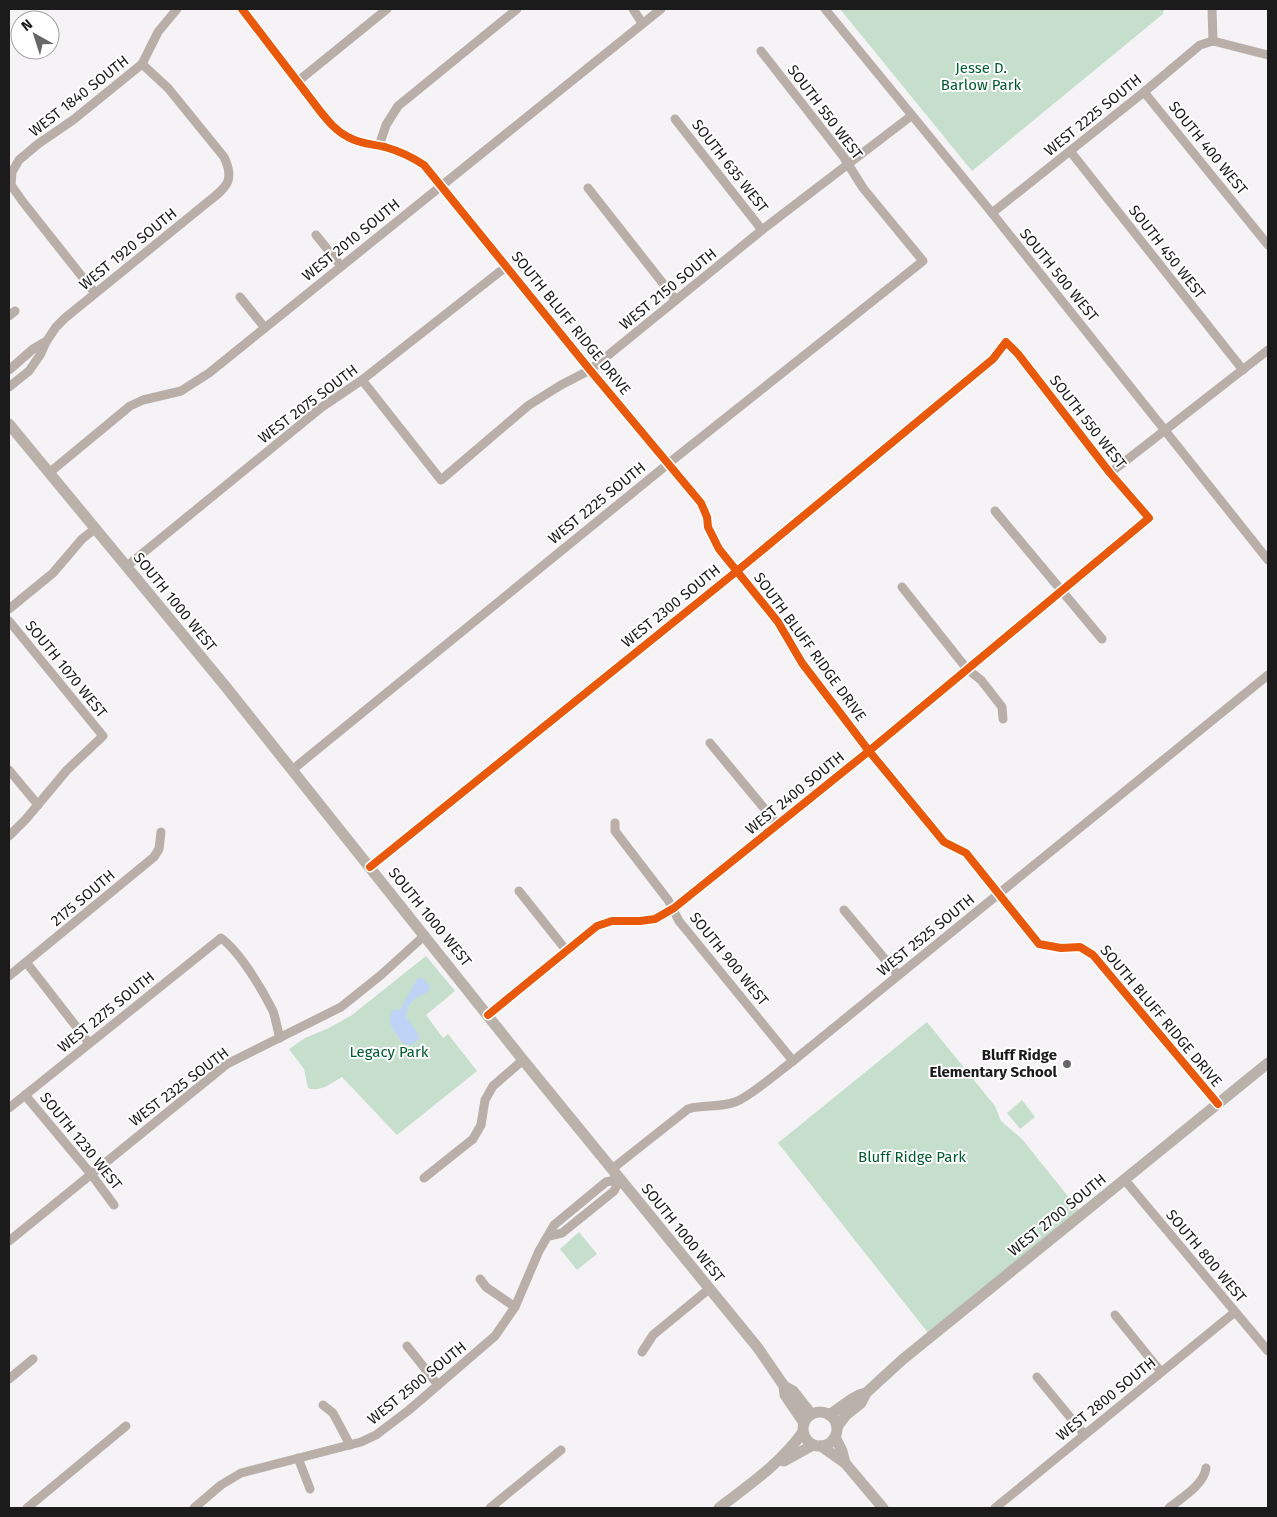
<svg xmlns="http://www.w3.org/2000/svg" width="1277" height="1517" font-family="'Fira Sans',sans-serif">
	<rect width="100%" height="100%" fill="#f5f3f5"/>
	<!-- green -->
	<g fill="#c6dfcd">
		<polygon points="840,9 1164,9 1163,14 972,171"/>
		<path d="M426,956l29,35 -29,24 17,23 5,-4 29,37 -80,64 -55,-58c-11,6 -22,16 -34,11l-4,-19 -15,-20 16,-11 24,-10 23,-13z"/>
		<polygon points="927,1022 995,1106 1001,1121 1022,1139 1079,1210 929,1334 778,1143"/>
		<polygon points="1022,1100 1035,1117 1020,1129 1007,1113"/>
		<polygon points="579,1232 597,1254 577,1270 560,1249"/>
	</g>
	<!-- water -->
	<path fill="#bfd3f6" d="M422,978l8,8 -2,6c-12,5 -21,10 -22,25l11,15 2,7 -8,6 -7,-1c-8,-11 -20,-20 -11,-34h7l17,-31z"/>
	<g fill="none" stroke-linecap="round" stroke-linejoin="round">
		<!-- minor -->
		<g stroke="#b9aea8" stroke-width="9">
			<path d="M242,9l78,102c8,10 16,20 28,26 12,7 24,7 37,10 14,4 27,10 39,18l166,205 111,133 6,14 1,10 11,22 59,73 24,41 67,88 75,91 22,11 73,91 22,4 19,-1 13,8 125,149"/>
			<polyline points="633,9 642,23"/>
			<polyline points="825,9 992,213 1268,560"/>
			<polyline points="1212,9 1213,41"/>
			<polyline points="1213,41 1268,55"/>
			<polyline points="297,82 387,9"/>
			<polyline points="1144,92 1268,245"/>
			<polyline points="675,119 762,230"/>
			<polyline points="379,146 386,125 398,106 517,9"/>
			<polyline points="1070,151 1243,370"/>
			<polyline points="588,188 676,300"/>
			<polyline points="992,213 1144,92 1200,45 1213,41"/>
			<polyline points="316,235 341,266"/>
			<polyline points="95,293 23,202 11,185 12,172 19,160 38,144 73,120 142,64 158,32 177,9"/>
			<polyline points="240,297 265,328"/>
			<polyline points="9,316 15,311"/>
			<polyline points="9,370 33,349 45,342"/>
			<polyline points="362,380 441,480 529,405 561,385 590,370 762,230 911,116"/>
			<path d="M9,387l20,-16 11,-16 6,-13 10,-15 9,-9 144,-117c18,-14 26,-21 15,-44l-56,-69 -26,-24"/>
			<polyline points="49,473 130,406 143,400 181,391 209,373 661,9"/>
			<polyline points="1110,473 1268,350"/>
			<polyline points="995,511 1102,639"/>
			<polyline points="127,566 322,407 362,380 507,266"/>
			<polyline points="902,587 967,669 981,680 1002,707 1003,719"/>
			<polyline points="9,609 53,573 82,539 96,528"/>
			<polyline points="9,621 103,736 67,770 26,819 9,836"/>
			<polyline points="710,743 778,825"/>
			<polyline points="9,770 38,805"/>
			<polyline points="292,770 674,459 923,261 863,188 843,156 761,51"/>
			<polyline points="615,823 615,831 668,900 679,921 793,1061"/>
			<polyline points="370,867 737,571 993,359 1006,342 1018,354 1110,473 1149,518 869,751 674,908 655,919 640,921 612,921 597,926 488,1015"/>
			<polyline points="519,891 566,950"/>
			<polyline points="844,910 898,975"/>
			<polyline points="26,962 89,1043"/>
			<polyline points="9,976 154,857 159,849 161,832"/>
			<polyline points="25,1095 91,1174 114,1205"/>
			<path d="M9,1108l212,-170c19,14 41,51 52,73 3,8 4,18 7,27"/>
			<path d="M612,1169l76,-60c15,-5 32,-1 47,-7 16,-6 43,-30 58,-41l475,-386"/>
			<polyline points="424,1178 473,1139 481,1125 485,1100 493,1086 523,1060"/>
			<polyline points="1124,1179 1268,1351"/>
			<polyline points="549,1236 562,1233 614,1191 620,1179"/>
			<polyline points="9,1241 227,1064 341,1007 381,975 425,935"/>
			<polyline points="480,1279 486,1287 515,1307"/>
			<polyline points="1115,1315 1161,1372"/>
			<polyline points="407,1346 438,1385"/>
			<polyline points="642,1352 653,1335 709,1289"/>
			<polyline points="1037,1377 1084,1434"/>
			<polyline points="9,1379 33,1359"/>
			<polyline points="323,1405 333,1413 350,1445"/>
			<polyline points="298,1458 310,1489"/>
			<polyline points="27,1508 126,1426"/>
			<polyline points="194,1508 221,1485 241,1473 361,1442 376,1435 409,1410 495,1336 515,1307 539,1251 554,1225 606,1182 620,1179"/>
			<polyline points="490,1508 561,1450"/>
			<polyline points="995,1508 1235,1312"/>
			<path d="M1169,1508c12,-10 35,-23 37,-40"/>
		</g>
		<!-- major -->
		<g stroke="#bab1aa" stroke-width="11">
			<polyline points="9,424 226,687 523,1060 758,1348 784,1386 785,1395 804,1423"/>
			<polyline points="784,1386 793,1391 811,1414"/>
			<circle cx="820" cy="1429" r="17"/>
			<path d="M829,1415c12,-7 23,-19 37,-22"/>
			<polyline points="837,1427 846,1415 861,1403 866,1393 902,1360 1268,1063"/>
			<polyline points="835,1437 842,1451 845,1463"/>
			<polyline points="821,1446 845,1463 883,1508"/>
			<polyline points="784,1461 813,1445"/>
			<path d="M719,1508c30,-23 62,-45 84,-76"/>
		</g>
		<defs>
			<g id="cycleway">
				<path d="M242,9l78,102c8,10 16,20 28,26 12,7 24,7 37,10 14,4 27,10 39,18l166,205 111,133 6,14 1,10 11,22 59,73 24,41 67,88 75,91 22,11 73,91 22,4 19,-1 13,8 125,149"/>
				<polyline points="370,867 737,571 993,359 1006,342 1018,354 1110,473 1149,518 869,751 674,908 655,919 640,921 612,921 597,926 488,1015"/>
			</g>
		</defs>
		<!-- cycleway casing -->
		<use href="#cycleway" stroke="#fff" stroke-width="11"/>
		<!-- cycleway -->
		<use href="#cycleway" stroke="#e8590c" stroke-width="8"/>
	</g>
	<!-- markers -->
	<circle fill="#686768" stroke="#fff" stroke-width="2" cx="1067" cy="1064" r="5"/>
	<g text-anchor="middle" stroke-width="4" stroke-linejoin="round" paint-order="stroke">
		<!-- park labels -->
		<g font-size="15" fill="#005c2e" stroke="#fff">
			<text x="981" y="73">Jesse D.<tspan x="981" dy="17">Barlow Park</tspan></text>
			<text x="389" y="1057">Legacy Park</text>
			<text x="912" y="1162">Bluff Ridge Park</text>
		</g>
		<!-- street labels -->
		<g font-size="15" fill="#1c1b1c" stroke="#fff">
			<text transform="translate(79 96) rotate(-38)" y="5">WEST 1840 SOUTH</text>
			<text transform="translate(825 112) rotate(53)" y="5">SOUTH 550 WEST</text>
			<text transform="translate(1093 115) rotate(-39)" y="5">WEST 2225 SOUTH</text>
			<text transform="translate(1208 148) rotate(51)" y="5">SOUTH 400 WEST</text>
			<text transform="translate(730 166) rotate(52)" y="5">SOUTH 635 WEST</text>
			<text transform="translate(351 240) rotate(-39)" y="5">WEST 2010 SOUTH</text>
			<text transform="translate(128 249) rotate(-39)" y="5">WEST 1920 SOUTH</text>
			<text transform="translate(1167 252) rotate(52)" y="5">SOUTH 450 WEST</text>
			<text transform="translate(1059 275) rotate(51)" y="5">SOUTH 500 WEST</text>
			<text transform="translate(668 289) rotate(-39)" y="5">WEST 2150 SOUTH</text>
			<text transform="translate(571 323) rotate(51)" y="5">SOUTH BLUFF RIDGE DRIVE</text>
			<text transform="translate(308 404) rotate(-37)" y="5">WEST 2075 SOUTH</text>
			<text transform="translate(1088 422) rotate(52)" y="5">SOUTH 550 WEST</text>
			<text transform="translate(597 503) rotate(-39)" y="5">WEST 2225 SOUTH</text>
			<text transform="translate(175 602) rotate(51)" y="5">SOUTH 1000 WEST</text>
			<text transform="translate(671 606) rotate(-39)" y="5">WEST 2300 SOUTH</text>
			<text transform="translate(810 647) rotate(54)" y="5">SOUTH BLUFF RIDGE DRIVE</text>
			<text transform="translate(66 669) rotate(51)" y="5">SOUTH 1070 WEST</text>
			<text transform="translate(795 793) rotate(-39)" y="5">WEST 2400 SOUTH</text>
			<text transform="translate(83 898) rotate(-40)" y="5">2175 SOUTH</text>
			<text transform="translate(430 917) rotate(51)" y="5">SOUTH 1000 WEST</text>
			<text transform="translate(926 935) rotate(-39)" y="5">WEST 2525 SOUTH</text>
			<text transform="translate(729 959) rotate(51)" y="5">SOUTH 900 WEST</text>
			<text transform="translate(106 1012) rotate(-39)" y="5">WEST 2275 SOUTH</text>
			<text transform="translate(1161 1016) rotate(50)" y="5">SOUTH BLUFF RIDGE DRIVE</text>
			<text transform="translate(179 1087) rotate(-37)" y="5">WEST 2325 SOUTH</text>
			<text transform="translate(81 1141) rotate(51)" y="5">SOUTH 1230 WEST</text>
			<text transform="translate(1057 1215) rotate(-39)" y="5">WEST 2700 SOUTH</text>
			<text transform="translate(683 1233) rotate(51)" y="5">SOUTH 1000 WEST</text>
			<text transform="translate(1206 1256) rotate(50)" y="5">SOUTH 800 WEST</text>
			<text transform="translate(417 1383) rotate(-39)" y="5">WEST 2500 SOUTH</text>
			<text transform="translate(1106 1399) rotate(-39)" y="5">WEST 2800 SOUTH</text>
		</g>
		<!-- poi labels -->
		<g font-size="15" font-weight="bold" fill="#1c1b1c" stroke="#fff" text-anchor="end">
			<text x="1057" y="1060">Bluff Ridge<tspan x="1057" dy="17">Elementary School</tspan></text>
		</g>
	</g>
	<!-- border -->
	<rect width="1277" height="1517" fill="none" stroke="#1c1b1c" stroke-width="20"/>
	<!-- north arrow -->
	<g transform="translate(35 35) rotate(321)"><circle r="24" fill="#ffffff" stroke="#a4a4a4"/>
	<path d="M0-4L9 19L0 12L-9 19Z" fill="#686768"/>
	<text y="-8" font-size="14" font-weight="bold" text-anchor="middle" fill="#1c1b1c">N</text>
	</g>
</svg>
